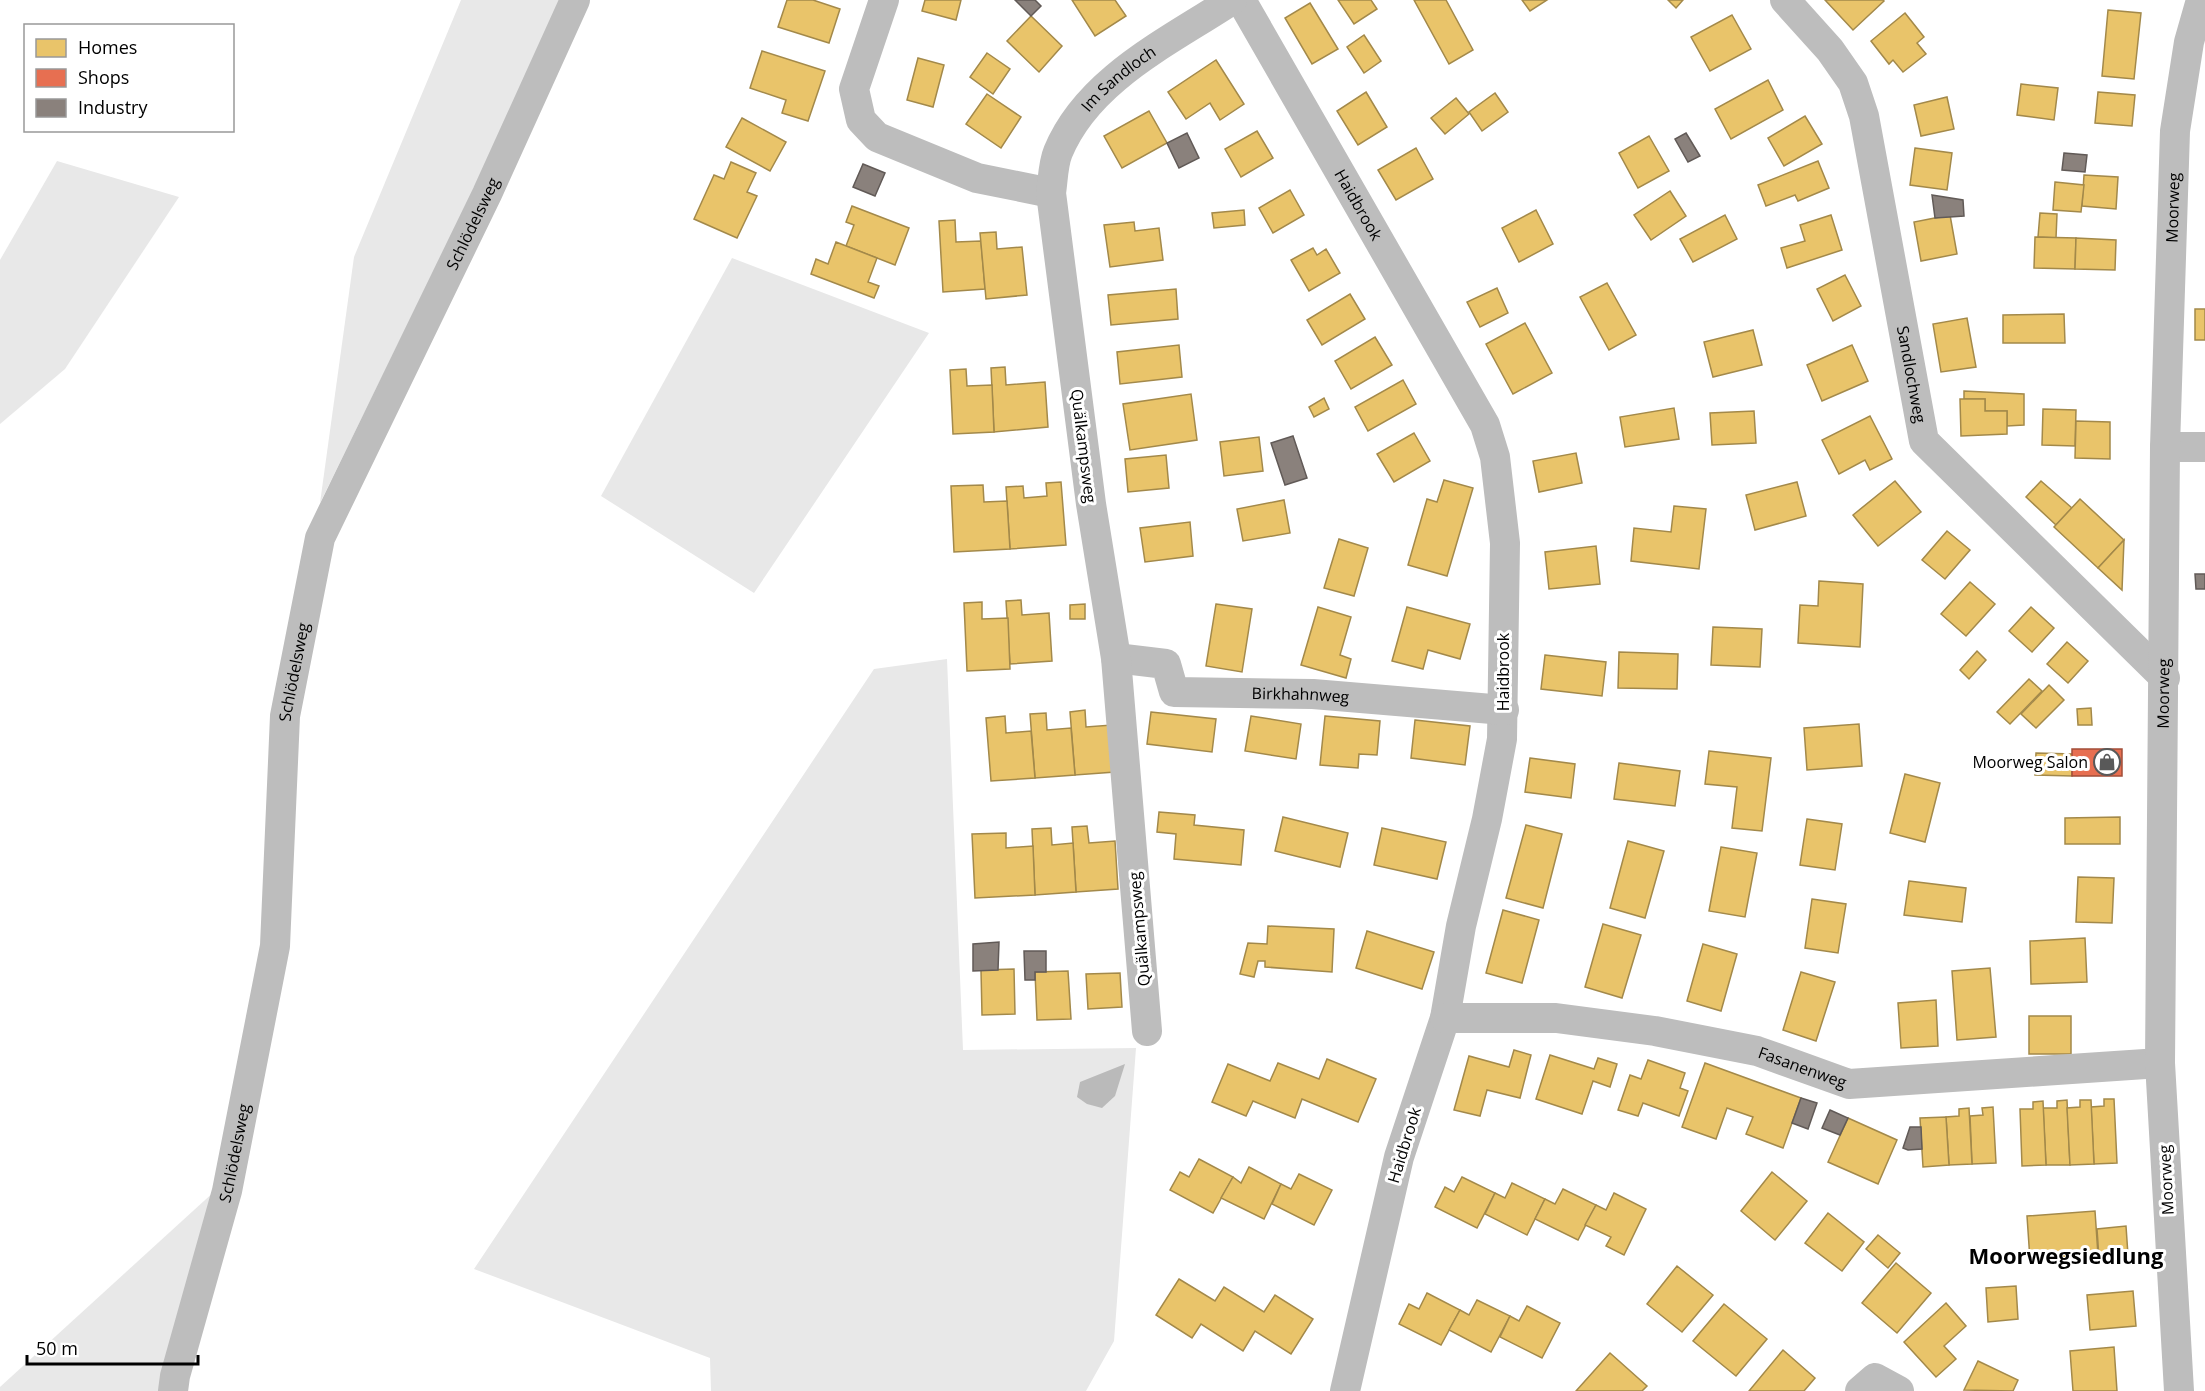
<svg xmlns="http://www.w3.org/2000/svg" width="2205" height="1391" font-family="'Open Sans',sans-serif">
	<rect width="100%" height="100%" fill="#fff"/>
	<!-- green -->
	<g fill="#e8e8e8">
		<polygon points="461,0 562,0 549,36 320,503 354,257"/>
		<polygon points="57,161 179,197 65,369 0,424 0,260"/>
		<polygon points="732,258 929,333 754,593 601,496"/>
		<polygon points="947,659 963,1050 1136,1048 1114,1341 1086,1391 711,1391 710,1358 474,1269 874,669"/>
		<polygon points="216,1190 168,1391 0,1391 0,1387"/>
	</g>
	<!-- water -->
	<polygon fill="#bababa" points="1125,1064 1115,1096 1102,1108 1087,1104 1077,1097 1080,1082"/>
	<!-- homes -->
	<g fill="#e9c46a" stroke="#a3894a" stroke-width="1.5">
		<polygon points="787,0 813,0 840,9 829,43 778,27"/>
		<polygon points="925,0 961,0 956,20 922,11"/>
		<polygon points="1072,0 1115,0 1126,16 1095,36"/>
		<polygon points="1338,0 1371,0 1377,9 1354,24"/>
		<polygon points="1414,0 1446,0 1473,50 1449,64"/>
		<polygon points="1522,0 1547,0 1530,11"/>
		<polygon points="1668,0 1683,0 1676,8"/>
		<polygon points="1825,0 1883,0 1884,1 1853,30"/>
		<polygon points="1310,3 1338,49 1312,64 1285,18"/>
		<polygon points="2108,10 2141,13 2134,79 2102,76"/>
		<polygon points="1905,13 1924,37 1917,43 1926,54 1903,72 1893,60 1889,64 1871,41"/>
		<polygon points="1732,15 1751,49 1710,71 1691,37"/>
		<polygon points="1031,16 1062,46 1039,72 1007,41"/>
		<polygon points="1364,35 1381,61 1364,73 1347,47"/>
		<polygon points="762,51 825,71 808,121 782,113 786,100 750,88"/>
		<polygon points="987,53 1010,69 993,94 970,77"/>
		<polygon points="918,58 944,65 933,107 907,100"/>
		<polygon points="1216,60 1244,104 1220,120 1210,103 1186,119 1168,92"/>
		<polygon points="1768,80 1783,110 1731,139 1715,109"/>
		<polygon points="2021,84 2058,88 2054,120 2017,115"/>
		<polygon points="1366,92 1387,127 1358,145 1337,111"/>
		<polygon points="2098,92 2135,95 2132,126 2095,123"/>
		<polygon points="1495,93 1508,112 1482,131 1469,112"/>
		<polygon points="987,94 1021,117 1001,148 966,124"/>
		<polygon points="1947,97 1954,129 1921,136 1914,105"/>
		<polygon points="1456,98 1469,114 1445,134 1431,118"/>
		<polygon points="1149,111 1167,143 1122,168 1104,136"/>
		<polygon points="1805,116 1822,144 1784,166 1768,138"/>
		<polygon points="742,118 786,142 770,171 726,147"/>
		<polygon points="1257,131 1273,158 1241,177 1225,149"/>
		<polygon points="1649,136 1669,171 1638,188 1619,153"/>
		<polygon points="1416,148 1433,179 1396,200 1378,170"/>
		<polygon points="1915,148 1952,153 1947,190 1910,185"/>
		<polygon points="1818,161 1829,188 1798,201 1795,195 1766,206 1758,185"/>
		<polygon points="731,162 756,173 747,192 757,196 737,238 694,219 714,175 724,179"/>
		<polygon points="2084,175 2118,177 2116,209 2082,206"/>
		<polygon points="2055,182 2084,185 2081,212 2053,210"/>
		<polygon points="1290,190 1304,215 1273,233 1259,208"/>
		<polygon points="1670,191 1686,216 1651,240 1634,215"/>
		<polygon points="852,206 909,228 895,265 846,246 854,225 846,222"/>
		<polygon points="1244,210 1245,225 1214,228 1212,213"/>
		<polygon points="1536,210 1553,244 1519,262 1502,228"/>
		<polygon points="2040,213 2057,214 2056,238 2038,237"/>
		<polygon points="1725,215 1737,239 1693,262 1680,239"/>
		<polygon points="1831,215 1842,250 1787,268 1781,248 1805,241 1800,225"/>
		<polygon points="1950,215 1957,254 1921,261 1914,222"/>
		<polygon points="955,220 956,242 981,241 985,289 943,292 939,221"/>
		<polygon points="1134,222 1135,231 1159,228 1163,260 1110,267 1104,225"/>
		<polygon points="996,232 997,249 1022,247 1027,295 986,299 980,233"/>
		<polygon points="2035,237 2076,238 2075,269 2034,268"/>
		<polygon points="2076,238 2116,240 2115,270 2075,269"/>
		<polygon points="836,242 877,258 868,282 879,286 874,298 811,274 816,259 828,264"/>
		<polygon points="1313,248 1317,255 1326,249 1340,273 1309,291 1291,260"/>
		<polygon points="1845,275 1861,306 1833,321 1817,289"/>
		<polygon points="1607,283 1636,335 1609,350 1580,297"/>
		<polygon points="1497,288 1508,313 1480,327 1467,302"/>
		<polygon points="1176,289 1178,319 1111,325 1108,295"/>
		<polygon points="1350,294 1365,319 1322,345 1307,320"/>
		<rect x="2195" y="309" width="10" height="31"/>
		<polygon points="2064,314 2065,343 2003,343 2003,315"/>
		<polygon points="1967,318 1976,367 1941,372 1933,324"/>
		<polygon points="1525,323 1552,373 1513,394 1486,344"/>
		<polygon points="1753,330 1762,365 1713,377 1704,342"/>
		<polygon points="1375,337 1392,365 1351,389 1335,361"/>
		<polygon points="1179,345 1182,377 1120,384 1117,352"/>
		<polygon points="1852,345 1868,381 1822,401 1807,365"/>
		<polygon points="1005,367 1006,385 1045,382 1048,427 994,432 991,368"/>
		<polygon points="966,369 967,386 992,385 994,432 953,434 950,370"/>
		<polygon points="1403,380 1416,404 1368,431 1355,407"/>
		<polygon points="1964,391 2024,394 2024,425 2007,426 2007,411 1985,411 1985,399 1964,399"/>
		<polygon points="1191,394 1197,440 1130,450 1123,404"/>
		<polygon points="1324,398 1329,409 1314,417 1309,407"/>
		<polygon points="1960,399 1985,399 1985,411 2007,411 2007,434 1961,436"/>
		<polygon points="1674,408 1679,439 1625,447 1620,417"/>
		<polygon points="2043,409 2076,410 2075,446 2042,445"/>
		<polygon points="1754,411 1756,443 1712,445 1710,413"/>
		<polygon points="1870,416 1892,459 1870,470 1865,460 1839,474 1822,440"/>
		<polygon points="2076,421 2110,422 2110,459 2075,458"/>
		<polygon points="1414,433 1430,461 1394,482 1377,454"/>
		<polygon points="1259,437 1263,471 1224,476 1220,442"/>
		<polygon points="1576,453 1582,483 1539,492 1533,461"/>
		<polygon points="1166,455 1169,488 1128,492 1125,459"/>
		<polygon points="1444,480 1473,488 1447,576 1408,565 1427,499 1437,502"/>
		<polygon points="1895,481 1921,512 1878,546 1853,515"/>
		<polygon points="2041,481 2072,508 2056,525 2026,497"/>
		<polygon points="1061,482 1066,545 1010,549 1006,487 1023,486 1024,498 1047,496 1046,483"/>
		<polygon points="1797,482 1806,516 1755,530 1746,495"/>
		<polygon points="983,485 984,502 1007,501 1010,549 954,552 951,486"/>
		<polygon points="2080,499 2124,540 2098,568 2054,527"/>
		<polygon points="1284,500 1290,533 1243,541 1237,509"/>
		<polygon points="1674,506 1706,509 1699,569 1631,561 1634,528 1671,532"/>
		<polygon points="1190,522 1193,556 1145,562 1140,528"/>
		<polygon points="1947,531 1970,550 1945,579 1922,560"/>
		<polygon points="1339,539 1368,548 1354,596 1324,588"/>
		<polygon points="2124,540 2122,590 2098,568"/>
		<polygon points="1596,546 1600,584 1549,589 1545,552"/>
		<polygon points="1819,581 1863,584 1860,647 1798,643 1800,605 1818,606"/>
		<polygon points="1970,582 1995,604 1966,636 1941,614"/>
		<polygon points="1021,600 1022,615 1049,613 1052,661 1010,664 1006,601"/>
		<polygon points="982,602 982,619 1008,618 1010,669 967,671 964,603"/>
		<polygon points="1085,604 1085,619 1070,619 1070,605"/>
		<polygon points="1216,604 1252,609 1242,672 1206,666"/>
		<polygon points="1318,607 1351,617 1340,655 1351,659 1346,678 1301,665"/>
		<polygon points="1407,607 1470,624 1460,659 1428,650 1423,669 1392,661"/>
		<polygon points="2031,607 2054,628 2032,652 2009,631"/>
		<polygon points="1713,627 1762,629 1760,667 1711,665"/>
		<polygon points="2067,642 2088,661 2068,683 2047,664"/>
		<polygon points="1977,651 1986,660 1969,679 1960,670"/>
		<polygon points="1619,652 1678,654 1677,689 1618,688"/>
		<polygon points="1545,655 1606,662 1602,696 1541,689"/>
		<polygon points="2029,679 2042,691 2010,724 1997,712"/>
		<polygon points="2049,685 2064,700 2036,728 2021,714"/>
		<polygon points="2091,708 2092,725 2078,725 2077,709"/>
		<polygon points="1085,710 1086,727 1112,725 1115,772 1075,775 1070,712"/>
		<polygon points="1151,712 1216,719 1212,752 1147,744"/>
		<polygon points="1046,713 1047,730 1071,728 1075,775 1035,778 1030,714"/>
		<polygon points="1005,716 1006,733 1031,731 1035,778 991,781 986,718"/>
		<polygon points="1251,716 1301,724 1296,759 1245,751"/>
		<polygon points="1325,716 1380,721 1377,755 1359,754 1358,768 1320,765"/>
		<polygon points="1415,720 1470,726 1465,765 1411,758"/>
		<polygon points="1859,724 1862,766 1807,770 1804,728"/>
		<polygon points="1709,751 1771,758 1762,831 1732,828 1737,787 1705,784"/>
		<polygon points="2036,753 2073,754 2072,776 2035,775"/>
		<polygon points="1530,758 1575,764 1571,798 1525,792"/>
		<polygon points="1619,763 1680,771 1675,806 1614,799"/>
		<polygon points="1905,774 1940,783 1925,842 1890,833"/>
		<polygon points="1159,812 1195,815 1194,825 1244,830 1241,865 1174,859 1176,834 1157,832"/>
		<polygon points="1283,817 1348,833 1340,867 1275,851"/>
		<polygon points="2120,817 2120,844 2065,844 2065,818"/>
		<polygon points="1807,819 1842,824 1835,870 1800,865"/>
		<polygon points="1526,825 1562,834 1543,908 1506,898"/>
		<polygon points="1087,826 1089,843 1115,841 1118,889 1076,892 1072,827"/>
		<polygon points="1051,828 1052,845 1073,843 1076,892 1035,895 1032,829"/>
		<polygon points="1382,828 1446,842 1437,879 1374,865"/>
		<polygon points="1006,833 1006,848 1033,846 1035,895 975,898 972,834"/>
		<polygon points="1628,841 1664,851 1645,918 1610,908"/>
		<polygon points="1721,847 1757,853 1745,917 1709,911"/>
		<polygon points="2078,877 2114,878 2112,923 2076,922"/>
		<polygon points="1909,881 1966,888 1962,922 1904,915"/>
		<polygon points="1812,899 1846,904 1838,953 1805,948"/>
		<polygon points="1503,910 1539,920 1522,983 1486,973"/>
		<polygon points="1603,924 1641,935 1622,998 1585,987"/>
		<polygon points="1268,926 1334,929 1332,972 1265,967 1265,961 1258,961 1254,977 1240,974 1248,943 1267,944"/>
		<polygon points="1367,931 1434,952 1422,989 1356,968"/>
		<polygon points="2085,938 2087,982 2031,984 2030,941"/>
		<polygon points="1703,944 1737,954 1721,1011 1687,1001"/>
		<polygon points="1990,968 1996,1037 1957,1040 1952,971"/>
		<polygon points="1014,969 1015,1014 982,1015 981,970"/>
		<polygon points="1068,971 1071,1019 1037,1020 1035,972"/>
		<polygon points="1801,972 1835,982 1816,1041 1783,1030"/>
		<polygon points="1120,973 1122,1007 1088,1009 1086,974"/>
		<polygon points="1936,1000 1938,1046 1901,1048 1898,1003"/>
		<rect x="2029" y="1016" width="42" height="38"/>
		<polygon points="1514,1050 1531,1055 1520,1098 1487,1090 1480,1116 1454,1110 1469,1056 1509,1067"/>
		<polygon points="1550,1055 1594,1069 1598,1058 1617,1064 1610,1087 1593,1081 1582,1114 1536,1099"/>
		<polygon points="1327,1059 1376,1079 1358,1122 1302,1099 1295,1118 1253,1101 1246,1116 1212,1102 1228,1064 1270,1081 1278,1063 1319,1079"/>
		<polygon points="1648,1060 1685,1073 1680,1088 1688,1091 1679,1116 1643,1103 1638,1116 1618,1110 1630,1075 1641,1079"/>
		<polygon points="1705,1063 1801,1098 1783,1148 1746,1134 1753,1117 1727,1108 1716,1139 1682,1127"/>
		<polygon points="2104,1099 2114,1099 2117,1163 2094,1164 2091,1107 2104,1106"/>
		<polygon points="2067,1100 2070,1165 2046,1165 2043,1108 2057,1108 2057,1101"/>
		<polygon points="2080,1100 2091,1100 2094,1164 2070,1165 2067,1108 2080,1107"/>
		<polygon points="2043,1101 2046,1165 2022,1166 2020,1109 2033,1109 2033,1102"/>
		<polygon points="1993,1107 1996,1163 1972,1164 1970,1116 1983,1115 1982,1108"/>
		<polygon points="1969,1108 1972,1164 1949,1165 1946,1117 1959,1116 1959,1109"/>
		<polygon points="1946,1117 1949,1165 1923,1167 1920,1118"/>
		<polygon points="1848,1118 1897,1140 1878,1184 1828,1162"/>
		<polygon points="1199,1159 1233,1177 1213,1213 1170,1190 1180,1172 1189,1177"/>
		<polygon points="1249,1167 1281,1184 1264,1219 1221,1198 1233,1177 1241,1183"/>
		<polygon points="1772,1172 1807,1201 1775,1240 1741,1211"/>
		<polygon points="1299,1174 1332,1190 1314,1225 1272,1204 1281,1184 1291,1189"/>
		<polygon points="1462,1177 1495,1193 1477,1228 1435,1207 1445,1187 1454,1192"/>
		<polygon points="1512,1183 1545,1199 1527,1235 1485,1214 1495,1193 1505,1198"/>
		<polygon points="1563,1189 1596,1205 1578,1240 1535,1219 1545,1199 1555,1204"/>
		<polygon points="1614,1193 1646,1209 1624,1255 1606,1246 1611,1237 1585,1225 1596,1205 1606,1210"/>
		<polygon points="2095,1211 2098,1255 2030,1260 2027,1216"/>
		<polygon points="1828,1213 1864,1242 1842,1271 1805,1243"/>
		<polygon points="2126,1226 2128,1255 2099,1258 2097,1229"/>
		<polygon points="1878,1235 1900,1253 1888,1268 1866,1249"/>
		<polygon points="1896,1263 1931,1293 1897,1333 1862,1303"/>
		<polygon points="1677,1266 1713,1295 1682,1332 1647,1304"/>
		<polygon points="1179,1279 1215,1301 1224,1287 1264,1312 1275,1295 1313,1319 1291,1354 1255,1331 1243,1351 1201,1324 1192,1338 1156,1315"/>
		<polygon points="2016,1286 2018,1319 1988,1322 1986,1288"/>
		<polygon points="2133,1291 2136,1326 2090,1330 2087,1295"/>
		<polygon points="1427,1293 1460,1310 1441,1345 1399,1324 1409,1304 1419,1309"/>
		<polygon points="1477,1300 1510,1316 1491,1352 1449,1330 1460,1310 1469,1315"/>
		<polygon points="1946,1303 1966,1326 1944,1346 1956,1359 1936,1377 1904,1342"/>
		<polygon points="1724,1304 1767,1339 1736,1376 1693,1341"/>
		<polygon points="1527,1306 1560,1323 1542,1358 1500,1337 1510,1316 1519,1321"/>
		<polygon points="2114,1347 2117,1391 2073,1391 2070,1351"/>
		<polygon points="1783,1350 1815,1378 1804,1391 1749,1391"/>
		<polygon points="1610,1353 1647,1386 1642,1391 1576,1391"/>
		<polygon points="1978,1361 2018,1380 2013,1391 1964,1390"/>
	</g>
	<!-- shops -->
	<rect fill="#e76f51" stroke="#a24e39" stroke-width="1.5" x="2072" y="749" width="50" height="27"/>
	<!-- industry -->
	<g fill="#8a817c" stroke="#615a57" stroke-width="1.5">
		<polygon points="1015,0 1035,0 1041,6 1031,16"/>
		<polygon points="1187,133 1199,158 1179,168 1167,143"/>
		<polygon points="1686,133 1700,156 1688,162 1675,139"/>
		<polygon points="2064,153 2087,155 2085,172 2062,170"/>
		<polygon points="863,164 885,173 875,196 853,187"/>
		<polygon points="1932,195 1963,200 1964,216 1935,218"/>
		<polygon points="1293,436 1307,478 1285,485 1271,443"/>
		<polygon points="2195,574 2205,574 2205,589 2196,589"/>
		<polygon points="999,942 998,970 973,971 973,944"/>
		<polygon points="1024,951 1046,951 1046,972 1035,972 1035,980 1025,980"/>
		<polygon points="1801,1098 1817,1103 1808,1129 1792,1123"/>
		<polygon points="1830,1110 1848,1118 1840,1135 1822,1128"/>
		<polygon points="1910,1127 1921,1127 1922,1149 1908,1150 1903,1148"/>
	</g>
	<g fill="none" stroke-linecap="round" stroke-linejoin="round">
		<!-- minor -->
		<g stroke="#bdbdbd" stroke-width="30">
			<polyline points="884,0 854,89 861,120 877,137 977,178 1051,193"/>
			<path id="s1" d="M1241,0l244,425 10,32 10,86 -3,196 -15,80 -26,107 -16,92 -46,139 -54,234"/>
			<path id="s2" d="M1785,0l45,50 23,33 11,33 60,325 241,237"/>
			<polyline points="2165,447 2205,447"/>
			<path id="s3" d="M1116,658l50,6 8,28 139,2 191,16"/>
			<path id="s4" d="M1445,1018h111l99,13 102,20 92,33 311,-21"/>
			<path id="s5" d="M1147,1031l-31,-373 -25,-154 -40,-311c2,-13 2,-29 7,-41 30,-73 112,-111 174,-152"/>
			<path id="s6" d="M173,1391l2,-15 52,-185 48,-245 10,-230 35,-178 167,-344 88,-194"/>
			<polyline points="1860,1391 1875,1378 1899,1391"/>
			<path id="s7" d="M2179,1391l-19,-328 5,-616 10,-316 14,-89 12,-42"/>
		</g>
	</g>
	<!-- icons -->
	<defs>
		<symbol id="shop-ring" viewBox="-11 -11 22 22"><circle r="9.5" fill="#fff" stroke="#595959" stroke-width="1.5"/><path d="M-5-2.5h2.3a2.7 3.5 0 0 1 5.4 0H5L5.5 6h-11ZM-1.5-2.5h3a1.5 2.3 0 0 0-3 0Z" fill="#595959"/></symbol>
	</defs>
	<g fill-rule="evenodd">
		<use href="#shop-ring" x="2092" y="747" width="30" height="30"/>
	</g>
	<g text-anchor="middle" stroke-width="6" stroke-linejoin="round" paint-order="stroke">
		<!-- street labels -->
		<g font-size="16" fill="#000" stroke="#fff">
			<text dy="6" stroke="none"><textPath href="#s5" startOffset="982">Im Sandloch</textPath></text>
			<text dy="6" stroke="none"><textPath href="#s1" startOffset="236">Haidbrook</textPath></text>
			<text dy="6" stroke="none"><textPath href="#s7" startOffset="1184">Moorweg</textPath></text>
			<text dy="6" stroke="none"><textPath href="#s6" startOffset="1218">Schlödelsweg</textPath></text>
			<text dy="6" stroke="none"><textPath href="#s2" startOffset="405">Sandlochweg</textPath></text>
			<text transform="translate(1084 446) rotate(83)" y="6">Quälkampsweg</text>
			<text dy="6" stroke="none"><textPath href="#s6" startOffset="732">Schlödelsweg</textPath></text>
			<text transform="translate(1503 672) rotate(-90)" y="6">Haidbrook</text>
			<text dy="6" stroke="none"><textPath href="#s7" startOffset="698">Moorweg</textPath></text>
			<text dy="6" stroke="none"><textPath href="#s3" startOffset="206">Birkhahnweg</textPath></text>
			<text transform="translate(1139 929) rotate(-95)" y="6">Quälkampsweg</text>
			<text dy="6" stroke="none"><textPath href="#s4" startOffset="363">Fasanenweg</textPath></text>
			<text transform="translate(1404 1145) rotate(-73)" y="6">Haidbrook</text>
			<text dy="6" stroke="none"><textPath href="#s6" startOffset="246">Schlödelsweg</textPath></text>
			<text transform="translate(2166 1180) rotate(-93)" y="6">Moorweg</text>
		</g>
		<!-- poi labels -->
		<g font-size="16" fill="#000" stroke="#fff" text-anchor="end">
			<text x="2088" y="768">Moorweg Salon</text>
		</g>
		<!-- district labels -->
		<g font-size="22" font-weight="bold" fill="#000" stroke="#fff">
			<text x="2066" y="1264">Moorwegsiedlung</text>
		</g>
	</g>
	<!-- legend -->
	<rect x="24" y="24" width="210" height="108" fill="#ffffff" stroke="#999999" stroke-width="1.5"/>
	<rect x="36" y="39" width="30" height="18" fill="#e9c46a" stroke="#999999" stroke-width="1.5"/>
	<text x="78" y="54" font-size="18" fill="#000000">Homes</text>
	<rect x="36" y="69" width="30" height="18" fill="#e76f51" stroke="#999999" stroke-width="1.5"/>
	<text x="78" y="84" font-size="18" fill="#000000">Shops</text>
	<rect x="36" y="99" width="30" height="18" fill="#8a817c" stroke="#999999" stroke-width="1.5"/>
	<text x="78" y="114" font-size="18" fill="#000000">Industry</text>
	<!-- scale -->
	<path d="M27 1355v9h171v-9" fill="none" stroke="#000000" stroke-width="3"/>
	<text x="36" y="1355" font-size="18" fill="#000000" stroke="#ffffff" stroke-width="4.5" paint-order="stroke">50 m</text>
</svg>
